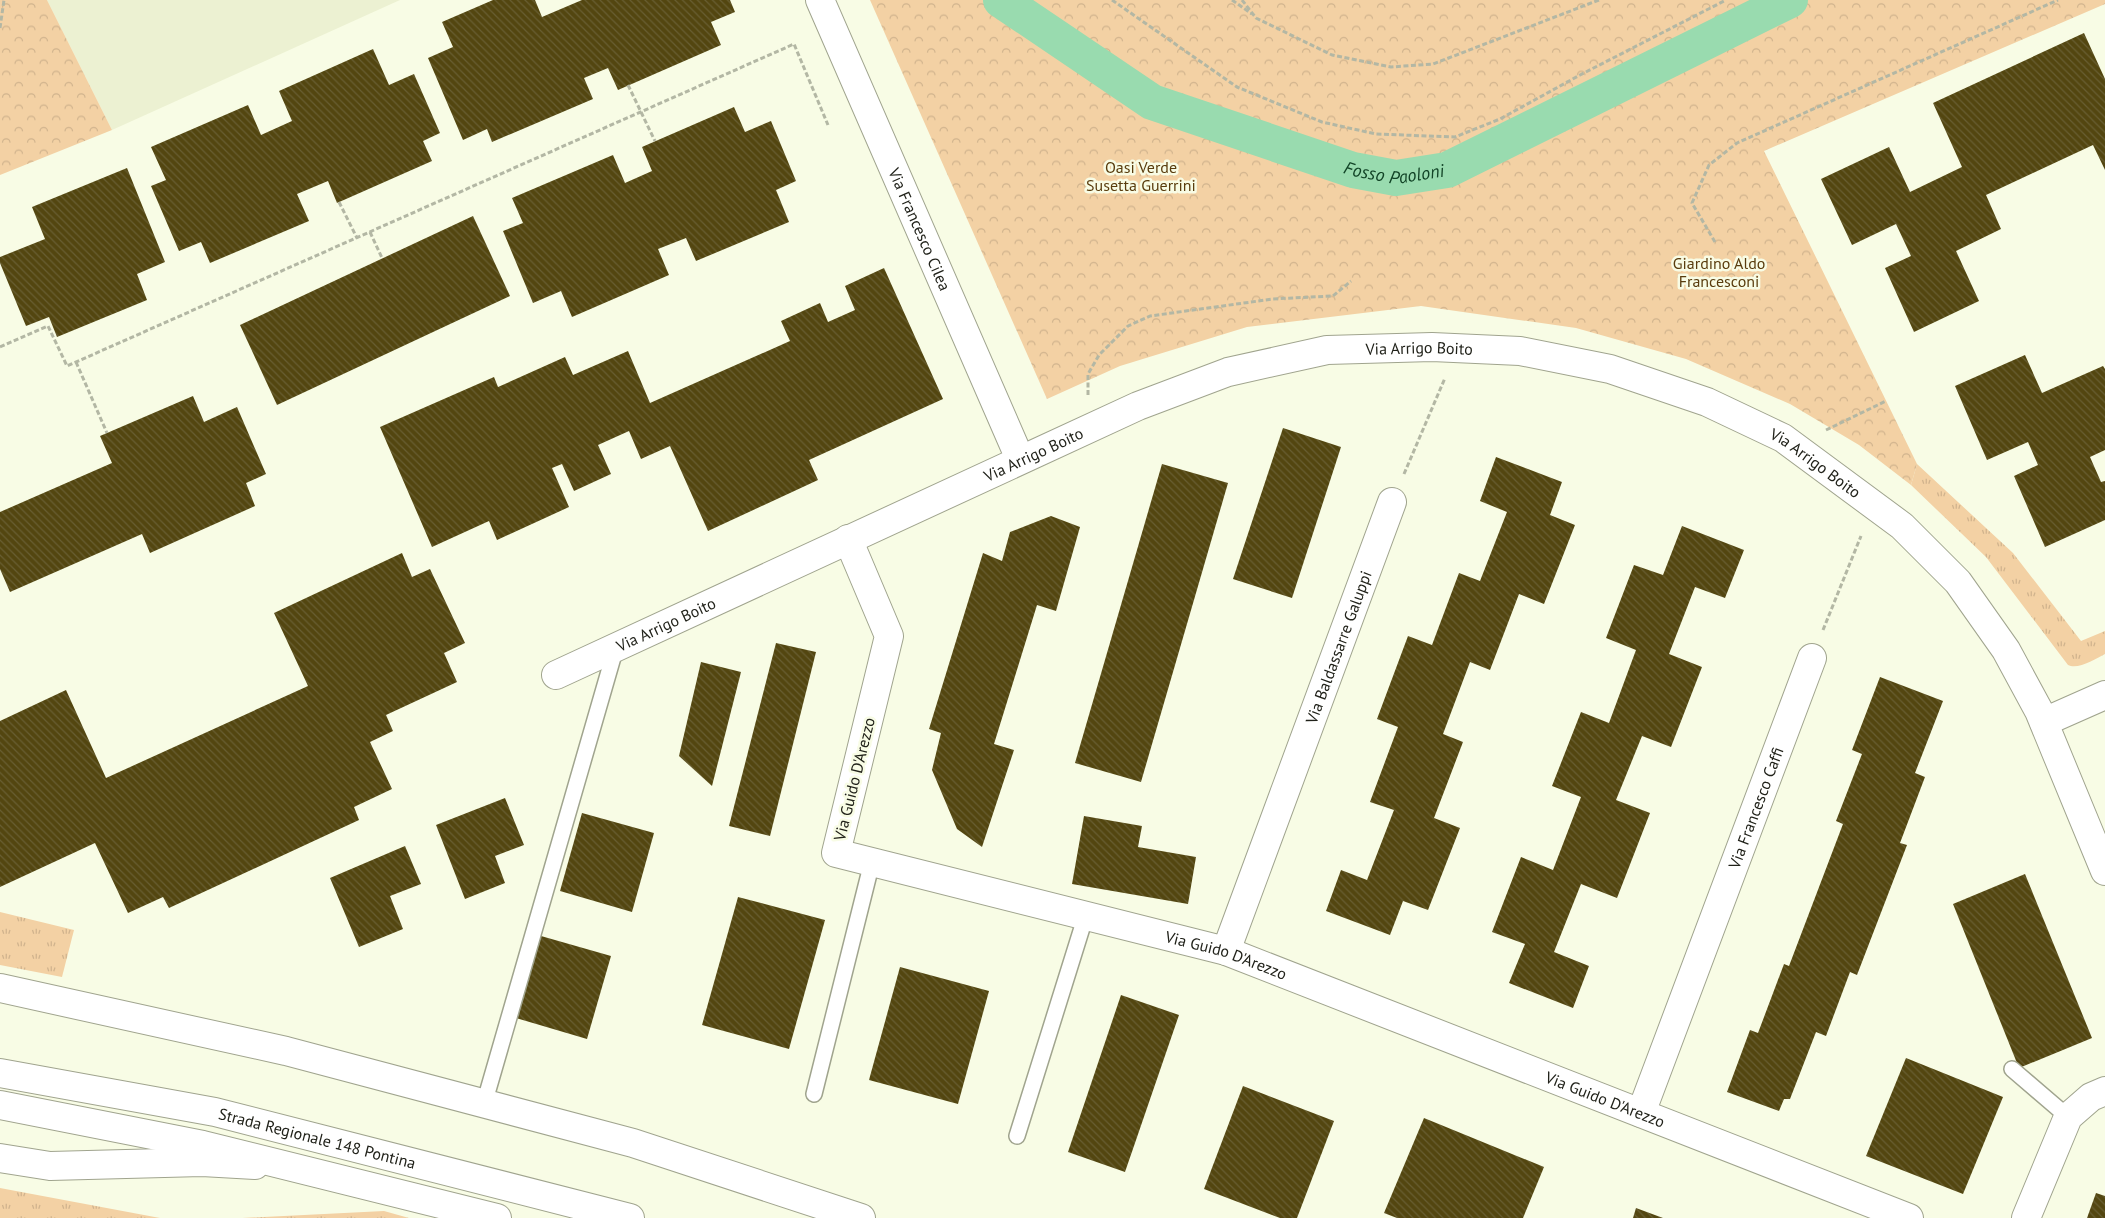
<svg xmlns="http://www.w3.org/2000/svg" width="2105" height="1218" font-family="'PT Sans',sans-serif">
	<defs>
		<pattern id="grass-tufts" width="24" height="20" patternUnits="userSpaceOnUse" patternTransform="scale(1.25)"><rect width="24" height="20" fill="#f3d1a4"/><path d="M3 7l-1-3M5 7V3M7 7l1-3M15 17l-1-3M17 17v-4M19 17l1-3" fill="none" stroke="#d0b38d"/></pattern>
		<pattern id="park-crowns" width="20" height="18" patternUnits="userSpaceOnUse" patternTransform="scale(1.25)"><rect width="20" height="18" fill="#f3d1a4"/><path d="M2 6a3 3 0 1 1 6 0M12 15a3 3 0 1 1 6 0" fill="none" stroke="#d0b38d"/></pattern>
		<pattern id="building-back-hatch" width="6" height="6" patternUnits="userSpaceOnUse" patternTransform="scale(1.25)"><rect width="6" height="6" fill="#534610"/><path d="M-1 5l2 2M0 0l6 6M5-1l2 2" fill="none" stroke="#685e32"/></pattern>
	</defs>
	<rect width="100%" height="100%" fill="#f8fce5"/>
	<!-- built -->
	<polygon fill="#ecf1d2" points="47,0 400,0 112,130"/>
	<!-- grass -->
	<g fill="url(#grass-tufts)">
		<path d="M1917,464l96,89 68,88 24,-10v23c-10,5 -27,16 -37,11l-82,-108 -75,-72z"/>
		<polygon points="0,912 74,930 62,977 0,965"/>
		<polygon points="0,1188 160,1218 0,1218"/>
		<polygon points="384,1211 409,1218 242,1218"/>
	</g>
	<!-- park -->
	<g fill="url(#park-crowns)">
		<polygon points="0,0 47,0 112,130 0,175"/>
		<polygon points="870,0 2105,0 2105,4 1764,151 1917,464 1911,485 1859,445 1790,404 1686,359 1576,328 1421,306 1247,327 1120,366 1047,399"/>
	</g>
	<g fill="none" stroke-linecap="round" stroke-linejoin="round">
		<!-- canal -->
		<path stroke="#99dbaf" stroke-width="36" id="s1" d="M1001,0l151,102 201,68 43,8 51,-8 343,-170"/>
	</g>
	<!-- building -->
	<g fill="url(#building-back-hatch)">
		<polygon points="493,0 535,0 542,17 582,0 730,0 735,12 711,22 721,45 618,90 608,68 584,78 593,99 492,142 487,129 463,140 428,58 453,47 442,22"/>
		<polygon points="2084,33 2105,79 2105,170 2093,145 1986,195 2001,229 1956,251 1979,301 1914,332 1885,268 1911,256 1896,224 1852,245 1821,179 1889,147 1910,192 1962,167 1933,103"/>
		<polygon points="373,49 389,85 414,74 440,133 423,141 432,161 337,203 328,181 297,194 309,221 210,263 201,242 179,251 151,186 166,180 151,147 248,105 261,135 292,121 279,91"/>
		<polygon points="734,107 745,132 771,121 796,181 776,190 789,222 696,261 686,238 658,249 669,275 572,317 561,291 533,303 503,231 523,223 512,198 613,155 625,183 652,171 642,147"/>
		<polygon points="127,168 165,262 137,274 147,300 57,337 49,317 26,326 0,263 0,257 45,239 32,207"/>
		<polygon points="473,216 510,296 277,405 240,325"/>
		<polygon points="884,268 943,399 809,460 818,480 708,531 670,446 641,459 629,431 598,445 611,474 574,491 562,464 552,468 569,507 497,540 489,521 432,547 380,427 494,377 498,387 565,357 573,375 628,351 650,403 790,341 781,321 820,303 828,322 855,310 845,286"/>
		<polygon points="2025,355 2042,393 2103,366 2105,369 2105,450 2090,457 2101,482 2105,481 2105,520 2045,547 2014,476 2038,465 2028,442 1987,460 1955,386"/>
		<polygon points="193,396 204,422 237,407 266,474 246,483 255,506 150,553 142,534 10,592 0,569 0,512 112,463 100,436"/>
		<polygon points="1283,428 1341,447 1292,598 1233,579"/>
		<polygon points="1496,457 1562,482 1550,515 1575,525 1544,604 1519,594 1490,670 1470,662 1443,734 1463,742 1434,818 1460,828 1428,910 1403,901 1390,935 1326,911 1341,870 1367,880 1394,810 1370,802 1398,727 1377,719 1408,636 1432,645 1459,573 1480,581 1507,512 1480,501"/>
		<polygon points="1162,464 1228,483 1141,782 1075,763"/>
		<polygon points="1051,516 1080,527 1056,611 1037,605 994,744 1014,750 982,847 957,829 932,770 941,733 929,729 983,553 1002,561 1010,532"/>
		<polygon points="1682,526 1744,550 1725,598 1695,587 1669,654 1702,667 1671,747 1642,736 1616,800 1650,813 1617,898 1581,884 1554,952 1589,966 1573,1008 1509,983 1525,944 1492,932 1521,857 1553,870 1581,797 1552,786 1581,712 1609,723 1636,650 1606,638 1634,565 1663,575"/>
		<polygon points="402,553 412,577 430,569 465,643 444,653 457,682 386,715 393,731 370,742 392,789 354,807 359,820 169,908 163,897 128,913 95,843 0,887 0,721 66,690 106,778 308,686 274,613"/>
		<polygon points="776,643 816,652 770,836 729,826"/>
		<polygon points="701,662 741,672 712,786 679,756"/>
		<polygon points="1880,677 1943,701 1915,773 1925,777 1900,843 1907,845 1857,975 1850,972 1826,1036 1816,1032 1790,1099 1784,1099 1779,1111 1727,1092 1750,1030 1758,1033 1784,964 1789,966 1843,824 1836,821 1862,754 1852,750"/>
		<polygon points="505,798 524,845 495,856 505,883 465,899 436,825"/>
		<polygon points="582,813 654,833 632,912 560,891"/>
		<polygon points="1084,816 1142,826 1138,847 1196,857 1188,904 1072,884"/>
		<polygon points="405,846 421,884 390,896 403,929 359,947 330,878"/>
		<polygon points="2025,874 2092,1038 2019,1068 1953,904"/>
		<polygon points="738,897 825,920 789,1049 702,1025"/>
		<polygon points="541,936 611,956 587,1039 516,1018"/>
		<polygon points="900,967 989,991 958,1104 869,1080"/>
		<polygon points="1121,995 1179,1015 1125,1172 1068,1152"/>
		<polygon points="1906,1058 2003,1097 1963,1194 1866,1156"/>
		<polygon points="1243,1086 1334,1121 1297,1218 1280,1218 1204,1189"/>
		<polygon points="1424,1118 1544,1167 1523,1218 1397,1218 1384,1213"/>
		<polygon points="2096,1193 2105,1196 2105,1218 2087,1218"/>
		<polygon points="1636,1208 1663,1218 1633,1218"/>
	</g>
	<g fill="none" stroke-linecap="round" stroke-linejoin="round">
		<defs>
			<g id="service">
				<polyline points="2012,1069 2068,1117"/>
				<polyline points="814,1094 872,862"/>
				<polyline points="484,1104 616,647"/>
				<polyline points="1017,1136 1086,915"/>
			</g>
			<g id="minor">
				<path id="s2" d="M820,0l200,459"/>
				<path id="s3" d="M848,539l41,97 -53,217 390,98 683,267"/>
				<path id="s4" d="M556,675l582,-269 90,-34 99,-22 105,-3 88,4 90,18 97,33 76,36 119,88 56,56 48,68 33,61 66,160"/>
				<polyline points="2044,722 2105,695"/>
				<path id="s5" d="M1226,951l166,-449"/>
				<path id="s6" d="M1641,1113l171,-455"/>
				<polyline points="2026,1218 2068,1117 2091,1097 2105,1091"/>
			</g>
			<g id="tertiary">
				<polyline points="0,988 286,1051 633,1143 861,1218"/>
				<polyline points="0,1158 50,1166 202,1162 255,1165"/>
			</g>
			<g id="primary">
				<path id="s7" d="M0,1073l215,39 415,106"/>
				<polyline points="0,1105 203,1145 497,1218"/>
			</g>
		</defs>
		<!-- service casing -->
		<use href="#service" stroke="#a0a48e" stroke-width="18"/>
		<!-- minor casing -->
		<use href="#minor" stroke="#a0a48e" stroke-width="30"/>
		<!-- tertiary casing -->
		<use href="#tertiary" stroke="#a0a48e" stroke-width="30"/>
		<!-- primary casing -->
		<use href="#primary" stroke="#a0a48e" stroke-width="30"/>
		<!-- path -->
		<g stroke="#b3b7a4" stroke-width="3" stroke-dasharray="5 2.5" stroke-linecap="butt">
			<polyline points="1112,0 1237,87 1322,122 1376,134 1455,137 1500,119 1580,75 1726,0"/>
			<polyline points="1232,0 1252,14"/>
			<polyline points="1242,0 1256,18 1332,55 1391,67 1433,64 1599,0"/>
			<polyline points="0,28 4,0"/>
			<polyline points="628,85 655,141"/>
			<polyline points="339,202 357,238"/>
			<polyline points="370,232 382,258"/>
			<polyline points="1715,242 1692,203 1709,165 1737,143 2058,0"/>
			<polyline points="0,347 48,326 67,366 794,44 828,125"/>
			<polyline points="76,362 107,433"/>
			<polyline points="1088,395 1088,374 1099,355 1128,326 1150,316 1273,299 1333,296 1351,281"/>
			<polyline points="1826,430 1886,401"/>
			<polyline points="1404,474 1445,378"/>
			<polyline points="1823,630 1861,536"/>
		</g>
		<!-- service -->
		<use href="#service" stroke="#fff" stroke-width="15"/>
		<!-- minor -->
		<use href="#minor" stroke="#fff" stroke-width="28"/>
		<!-- tertiary -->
		<use href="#tertiary" stroke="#fff" stroke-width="28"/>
		<!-- primary -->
		<use href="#primary" stroke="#fff" stroke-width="28"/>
	</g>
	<g text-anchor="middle" stroke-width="5" stroke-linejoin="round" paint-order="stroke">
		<!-- park labels -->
		<g font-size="16" fill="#593c0d" stroke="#f8fce5">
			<text x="1141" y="173">Oasi Verde<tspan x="1141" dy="18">Susetta Guerrini</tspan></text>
			<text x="1719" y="269">Giardino Aldo<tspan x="1719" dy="18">Francesconi</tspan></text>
		</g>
		<!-- street labels -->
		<g font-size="16" fill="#21221a" stroke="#f8fce5">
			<text dy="6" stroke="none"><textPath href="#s2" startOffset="250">Via Francesco Cilea</textPath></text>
			<text dy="6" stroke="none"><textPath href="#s4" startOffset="931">Via Arrigo Boito</textPath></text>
			<text dy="6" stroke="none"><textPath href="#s4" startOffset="526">Via Arrigo Boito</textPath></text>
			<text dy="6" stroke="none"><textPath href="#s4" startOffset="1351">Via Arrigo Boito</textPath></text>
			<text dy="6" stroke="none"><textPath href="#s4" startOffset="121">Via Arrigo Boito</textPath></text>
			<text dy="6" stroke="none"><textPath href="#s5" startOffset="324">Via Baldassarre Galuppi</textPath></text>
			<text transform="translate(854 779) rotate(-76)" y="6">Via Guido D'Arezzo</text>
			<text dy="6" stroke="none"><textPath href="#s6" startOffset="326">Via Francesco Caffi</textPath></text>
			<text dy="6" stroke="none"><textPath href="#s3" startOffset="732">Via Guido D'Arezzo</textPath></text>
			<text dy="6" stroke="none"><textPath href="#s3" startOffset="1138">Via Guido D'Arezzo</textPath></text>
			<text dy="6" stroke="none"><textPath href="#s7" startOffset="324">Strada Regionale 148 Pontina</textPath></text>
		</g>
		<!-- water labels -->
		<g font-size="18" font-style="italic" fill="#124427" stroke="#f8fce5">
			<text dy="6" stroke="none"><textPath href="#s1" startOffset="436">Fosso Paoloni</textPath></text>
		</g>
	</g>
</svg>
